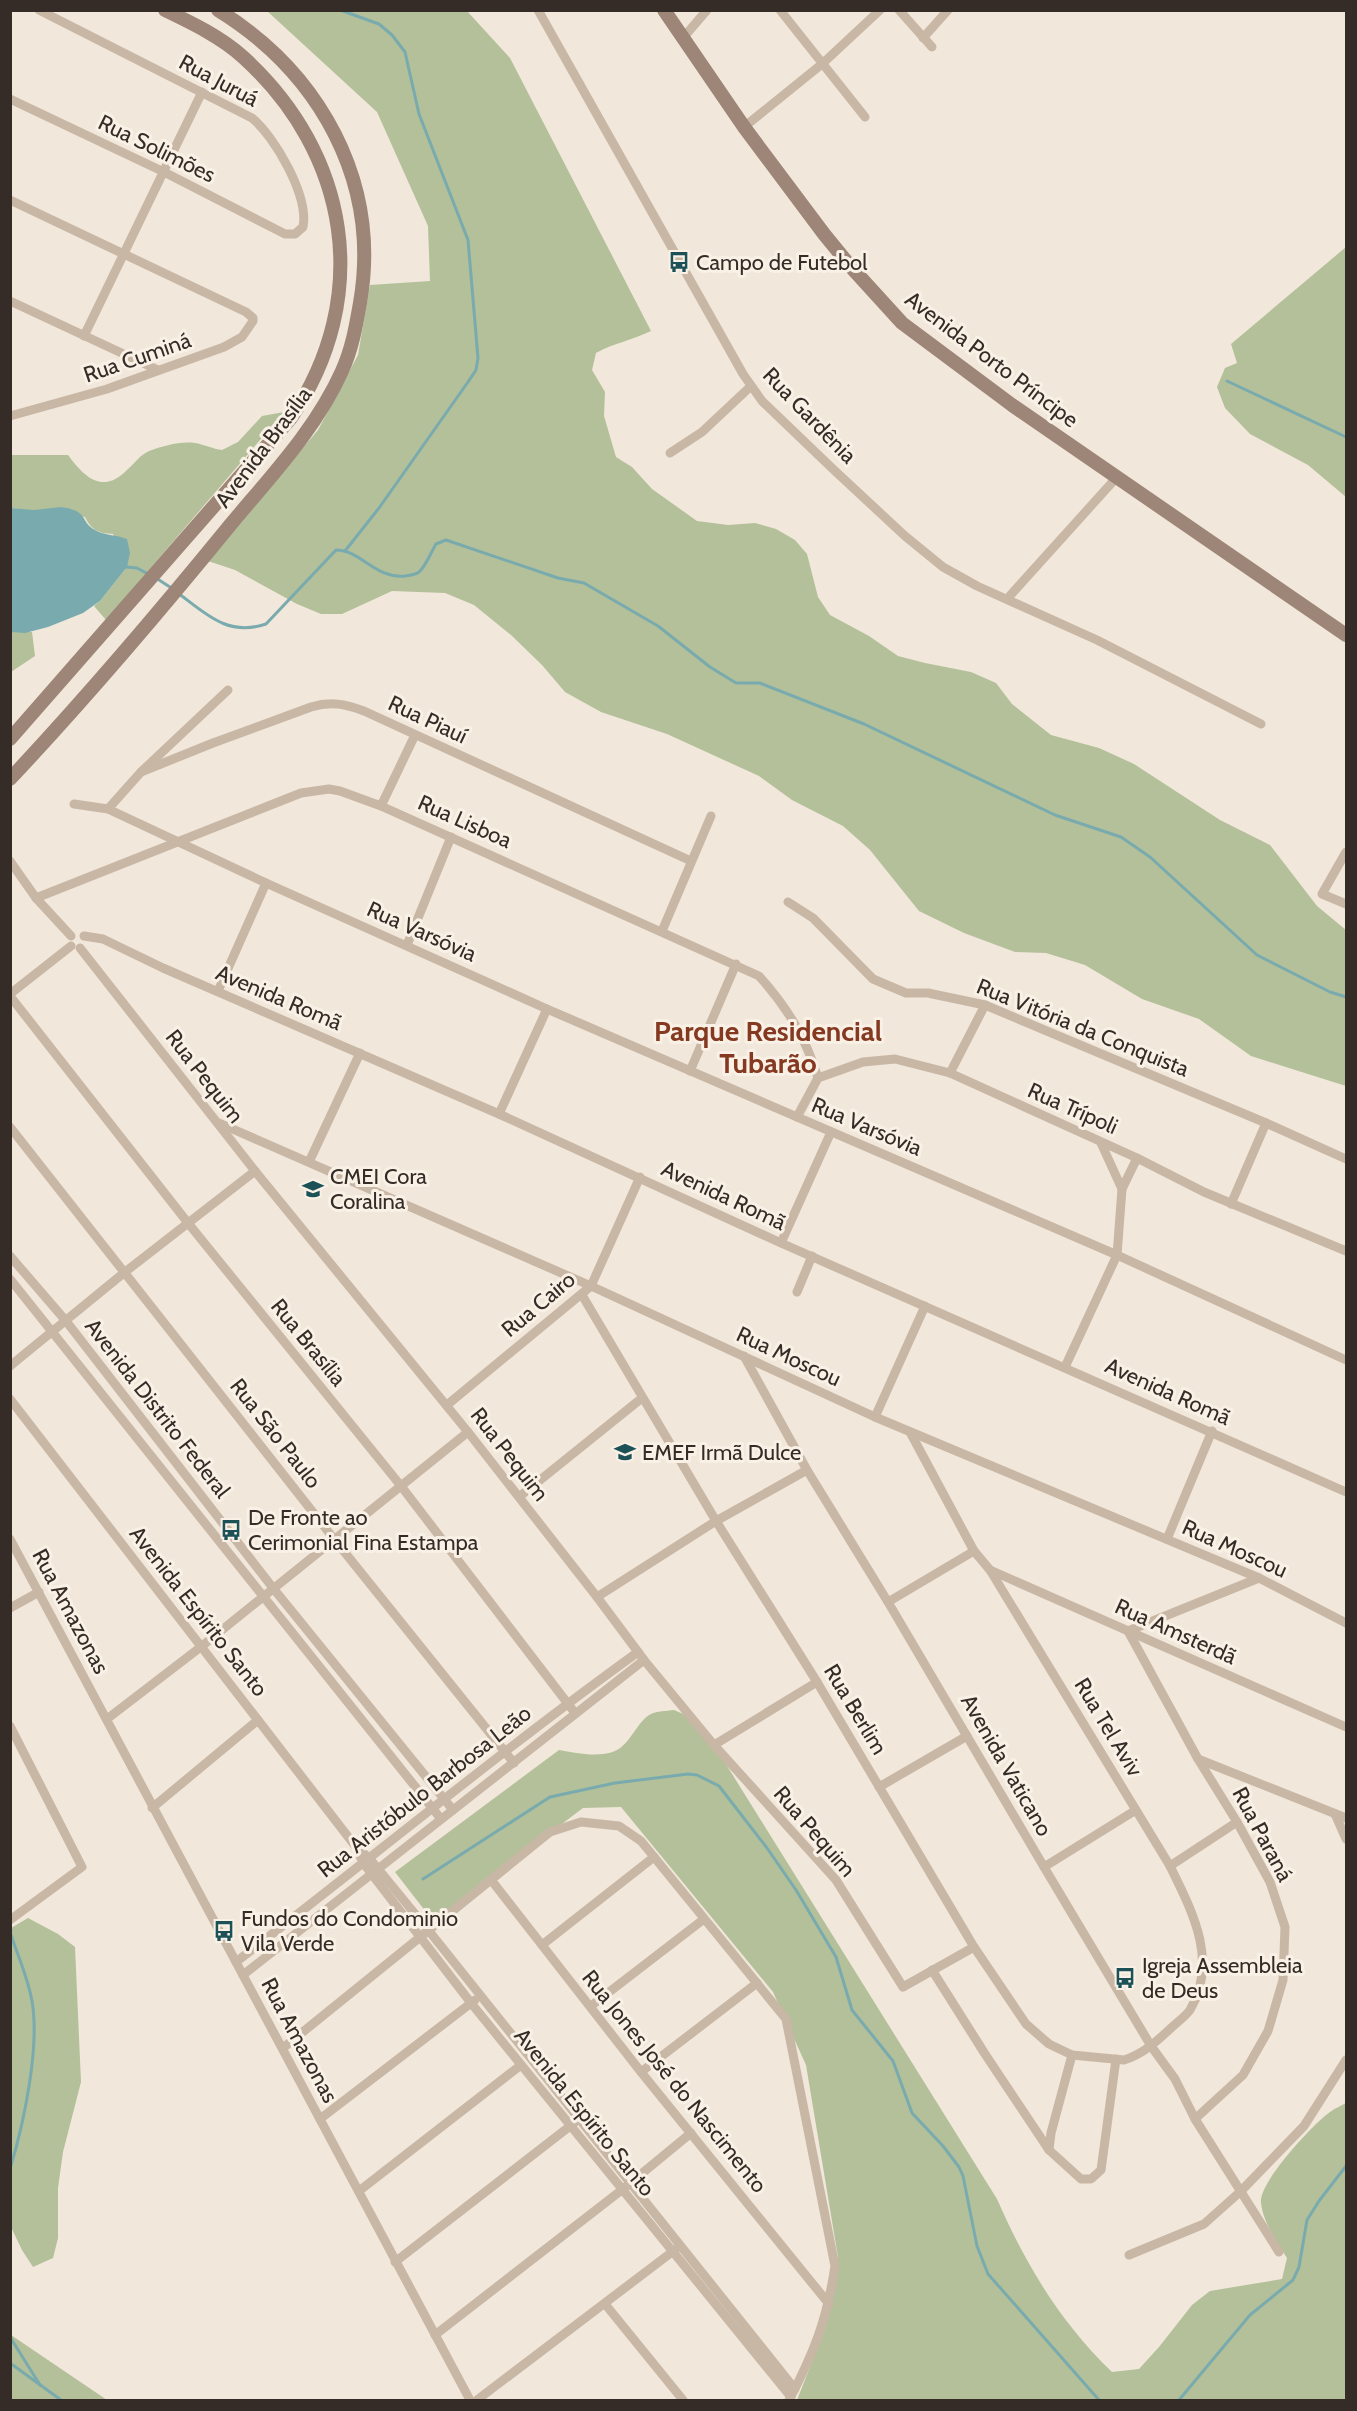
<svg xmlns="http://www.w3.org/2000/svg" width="1357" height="2411" font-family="Cabin,sans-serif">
	<rect width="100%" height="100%" fill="#f1e7da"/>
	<!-- green -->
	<g fill="#b3c09a">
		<path d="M267,11h200l43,47 141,273c-18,9 -37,12 -55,22l-4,17 13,22 -1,24 12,41 16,10 20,22 45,32 31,4 27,-2 21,6 19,11 12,14 11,43 12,18 39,21 29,20 27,7 46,9 25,11 16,21 39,31 48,13 35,16 86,56 50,25 47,61 29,24v156l-95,-30 -52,-37 -57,-20 -57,-34 -39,-12 -31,-1 -51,-19 -45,-22 -49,-61 -27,-24 -51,-26 -33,-24 -92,-42 -66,-22 -36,-20 -23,-27 -31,-30 -37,-30 -29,-12 -53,-2 -50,23h-21l-24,-10 -62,-34 -27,-9 110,-131 40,-75 12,-70 60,-4 -2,-55 -51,-114z"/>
		<polygon points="1346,247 1346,497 1308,465 1250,434 1225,408 1217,387 1225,368 1237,363 1231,344"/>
		<path d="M284,412l-178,208 -12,-14 6,-5 27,-34 -14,-33c-14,-1 -21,-3 -28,-17l-74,-9 -1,-53h58c17,23 35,40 60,14 7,-6 12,-14 21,-18 14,-5 31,-10 46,-8 8,1 18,6 27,7l16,-8 24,-26z"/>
		<polygon points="11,632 32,632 35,656 11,672"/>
		<path d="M674,1710l25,11 298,478c29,66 63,123 115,173l27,-3 20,-22 33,-42 18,-14 72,-12 5,-21c-10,-16 -24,-36 -26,-55 -3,-20 52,-79 69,-91 5,-4 11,-6 16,-9l-1,297h-548l27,-68 14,-75 -32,-192 -33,-73 -152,-185 -38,1 -150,113 -38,-49 164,-122c17,3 39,8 56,1 16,-7 22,-30 36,-37 6,-3 15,-3 23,-4z"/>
		<polygon points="28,1918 58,1934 75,1947 81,2082 63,2152 58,2188 58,2238 53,2258 33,2267 22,2250 10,2225 11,1928"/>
		<polygon points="11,2335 107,2400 11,2400"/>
	</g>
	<!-- water -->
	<path fill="#79abae" d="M61,507c29,4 18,14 34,23 8,5 22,5 32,9l3,14 -3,14 -27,34 -17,12 -35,14 -23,6 -14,-1v-124l23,2z"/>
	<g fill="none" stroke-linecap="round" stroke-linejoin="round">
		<!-- stream -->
		<g stroke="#79abae" stroke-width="3">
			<polyline points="340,10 379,24 392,35 405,52 419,114 468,240 478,358 476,370 468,382 379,508 345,551"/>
			<polyline points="1227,381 1346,437"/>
			<polyline points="126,567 137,568 150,575"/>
			<polyline points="156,578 173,589"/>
			<path d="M178,593c28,21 50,44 88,31l70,-74c25,0 39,29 69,26 5,-1 10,-1 14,-4 7,-6 12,-20 17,-28l10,-4 112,38 26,5 74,43 52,41 26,16h24l104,41 191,91 66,22 29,20 107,98 73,37 16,5"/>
			<polyline points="423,1879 550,1797 615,1783 688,1774 697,1775 719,1786 767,1848 796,1890 836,1957 852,2010 893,2061 912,2113 943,2146 959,2167 963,2176 977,2246 988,2274 1099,2400"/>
			<path d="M10,2169c14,-46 30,-122 22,-168 -4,-23 -14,-45 -21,-66"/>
			<polyline points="10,2337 40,2385"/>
			<polyline points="10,2363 61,2400"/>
			<polyline points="1179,2400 1250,2315 1293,2280 1299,2267 1307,2220 1319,2201 1346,2166"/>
		</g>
		<!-- street -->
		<g stroke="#c9b7a6" stroke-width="9">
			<polyline points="538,10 743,374 762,401 834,470 905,536 943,567 977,586 1097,640 1261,724"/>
			<polyline points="780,10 865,117"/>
			<polyline points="899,10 932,47"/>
			<polyline points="683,38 707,10"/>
			<polyline points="923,38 948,10"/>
			<path d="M10,99l154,73 121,62h10l8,-7c6,-31 -28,-90 -51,-109l-213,-108"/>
			<polyline points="744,127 822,64 880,10"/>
			<polyline points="10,200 246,312 253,318 253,321 242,337 224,347 107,389 10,416"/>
			<polyline points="10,301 158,370"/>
			<polyline points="84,336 202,92"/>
			<polyline points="670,453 702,432 751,386"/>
			<polyline points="1007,599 1117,477"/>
			<path d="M141,772l72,-29 98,-36c20,-6 34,-3 53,4l327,150"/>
			<polyline points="74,804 108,809 266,883 547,1009 1117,1255 1346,1360"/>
			<polyline points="381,806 415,735"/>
			<polyline points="108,809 141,772 228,690"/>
			<polyline points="1346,852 1322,894 1346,904"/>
			<polyline points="10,861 36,898 71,936"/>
			<path d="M36,898l265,-105 28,-4 11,2 41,15 378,170c28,31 47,62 59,102"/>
			<polyline points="788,902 813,918 873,979 906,993 928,993 985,1005 1266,1123 1346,1159"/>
			<polyline points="662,931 711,816"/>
			<polyline points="84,936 103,939 163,968 499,1114 781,1243 1346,1492"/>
			<polyline points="407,945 451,837"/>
			<polyline points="80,948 255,1171 468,1432 597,1597 644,1660 714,1745 836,1880 903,1987 974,1947"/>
			<polyline points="218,991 266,883"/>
			<polyline points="10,994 71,946"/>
			<polyline points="10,996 188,1223 401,1486 575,1713"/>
			<polyline points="690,1071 736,964"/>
			<polyline points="950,1073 985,1005"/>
			<polyline points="499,1114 547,1009"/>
			<polyline points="797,1117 818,1078 863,1062 895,1059 950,1073 1137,1158 1204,1192 1346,1251"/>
			<polyline points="219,1123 591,1286 875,1417 1259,1578 1346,1623"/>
			<polyline points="10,1127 334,1539 514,1763"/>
			<polyline points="1101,1143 1122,1189"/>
			<polyline points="309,1162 360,1053"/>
			<polyline points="1231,1204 1266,1123"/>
			<polyline points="781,1243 831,1132"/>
			<polyline points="10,1256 66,1321 273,1588 453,1810"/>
			<polyline points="10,1279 441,1819"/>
			<polyline points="797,1292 812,1256"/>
			<path d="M582,1295l134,226 101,161 157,265 52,77 23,20 23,11 52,5c19,-6 32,-18 46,-31 6,-6 15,-12 20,-19 29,-49 2,-99 -20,-144l-180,-296 -16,-19 -64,-119"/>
			<polyline points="744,1356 807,1470 888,1602 1044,1867 1151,2046 1175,2079 1195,2119 1279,2252"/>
			<polyline points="10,1366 125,1272 255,1171"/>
			<polyline points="1065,1367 1117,1255 1122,1189 1137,1158"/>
			<polyline points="10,1399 356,1847 370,1859 429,1931 795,2389"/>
			<polyline points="447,1405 591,1286 640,1177"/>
			<polyline points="875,1417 925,1306"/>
			<polyline points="519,1497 642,1398"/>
			<polyline points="10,1539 470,2400"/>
			<polyline points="1167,1539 1212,1431"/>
			<polyline points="990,1570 1346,1727"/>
			<polyline points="597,1597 716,1521 807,1470"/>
			<polyline points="888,1602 974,1551"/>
			<polyline points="10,1608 39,1592"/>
			<polyline points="107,1719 202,1646 468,1432"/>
			<polyline points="10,1726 82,1867 10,1920"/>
			<polyline points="714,1745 817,1682"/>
			<polyline points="1198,1759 1346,1818"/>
			<polyline points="879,1787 967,1736"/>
			<polyline points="152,1808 258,1720"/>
			<polyline points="1335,1814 1346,1839"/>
			<polyline points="358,1852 364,1864 471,2003 791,2397"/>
			<polyline points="1170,1866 1237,1822"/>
			<polyline points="1044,1867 1136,1810"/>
			<polyline points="492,1881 641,2072 829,2304"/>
			<polyline points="542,1945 654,1857"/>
			<path d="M236,1962c134,-103 265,-211 402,-310"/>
			<polyline points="932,1970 985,2054 1049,2150"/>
			<polyline points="243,1975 644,1660"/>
			<polyline points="591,2006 704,1919"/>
			<path d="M283,2048l267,-216 31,-10 38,4 22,15 145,178 49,247c-8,53 -21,87 -46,134"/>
			<polyline points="1072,2055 1051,2133 1049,2150 1081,2179 1091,2179 1101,2170 1116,2059"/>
			<polyline points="641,2072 757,1983"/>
			<polyline points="320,2119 475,2000"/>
			<polyline points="1195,2119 1243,2075 1268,2031 1283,1980 1285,1927 1270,1882 1237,1822 1198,1759 1128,1631 1259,1578"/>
			<polyline points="359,2191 521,2065"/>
			<polyline points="1129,2255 1204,2224 1241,2191 1304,2126 1346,2060"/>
			<polyline points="395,2262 574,2123"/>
			<polyline points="605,2304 683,2400"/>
			<polyline points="435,2335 623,2189 691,2133"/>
			<polyline points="477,2400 676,2249"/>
		</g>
		<!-- secondary -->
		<g stroke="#9d8577" stroke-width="14">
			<polyline points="664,10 744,127 824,234 851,267 902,323 1012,405 1346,635"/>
			<path d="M10,739l281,-321c82,-121 59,-264 -48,-361 -22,-20 -51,-34 -78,-47"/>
			<path d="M10,779c77,-82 150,-168 221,-255 40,-48 85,-95 111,-153 10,-22 14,-45 18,-68 21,-121 -40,-230 -142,-293"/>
		</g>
	</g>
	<!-- icons -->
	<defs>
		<symbol id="bus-bare" viewBox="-9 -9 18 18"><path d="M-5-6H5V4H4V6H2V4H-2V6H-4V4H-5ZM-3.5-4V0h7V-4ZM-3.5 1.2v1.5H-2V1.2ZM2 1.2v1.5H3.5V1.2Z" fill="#1c5257" stroke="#f9f1e6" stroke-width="2.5" paint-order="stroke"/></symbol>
		<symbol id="school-bare" viewBox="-9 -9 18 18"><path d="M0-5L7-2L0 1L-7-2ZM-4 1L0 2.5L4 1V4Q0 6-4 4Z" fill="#1c5257" stroke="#f9f1e6" stroke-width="2.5" paint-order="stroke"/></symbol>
	</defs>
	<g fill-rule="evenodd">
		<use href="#bus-bare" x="664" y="247" width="30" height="30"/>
		<use href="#school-bare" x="298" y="1174" width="30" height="30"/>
		<use href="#school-bare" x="610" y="1437" width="30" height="30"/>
		<use href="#bus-bare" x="216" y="1515" width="30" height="30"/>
		<use href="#bus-bare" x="209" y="1916" width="30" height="30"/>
		<use href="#bus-bare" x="1110" y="1963" width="30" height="30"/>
	</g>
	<g text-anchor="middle" stroke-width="6" stroke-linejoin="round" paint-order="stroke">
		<!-- street labels -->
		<g font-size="22" fill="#352c27" stroke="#f9f1e6">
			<text transform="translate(219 80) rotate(28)" y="8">Rua Juruá</text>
			<text transform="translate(157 148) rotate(26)" y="8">Rua Solimões</text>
			<text transform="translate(137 357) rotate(-19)" y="8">Rua Cuminá</text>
			<text transform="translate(992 359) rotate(37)" y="8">Avenida Porto Príncipe</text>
			<text transform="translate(810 415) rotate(46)" y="8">Rua Gardênia</text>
			<text transform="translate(263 447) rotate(-53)" y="8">Avenida Brasília</text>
			<text transform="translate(428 719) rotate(25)" y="8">Rua Piauí</text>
			<text transform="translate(465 821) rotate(24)" y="8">Rua Lisboa</text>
			<text transform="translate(422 931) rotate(24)" y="8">Rua Varsóvia</text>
			<text transform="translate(279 997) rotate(23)" y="8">Avenida Romã</text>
			<text transform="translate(1083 1027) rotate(22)" y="8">Rua Vitória da Conquista</text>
			<text transform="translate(205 1076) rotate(52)" y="8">Rua Pequim</text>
			<text transform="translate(1073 1108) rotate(24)" y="8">Rua Trípoli</text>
			<text transform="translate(867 1126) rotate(23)" y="8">Rua Varsóvia</text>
			<text transform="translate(724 1195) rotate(25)" y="8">Avenida Romã</text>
			<text transform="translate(538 1304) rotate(-40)" y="8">Rua Cairo</text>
			<text transform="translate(309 1342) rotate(51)" y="8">Rua Brasília</text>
			<text transform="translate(789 1356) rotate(25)" y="8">Rua Moscou</text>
			<text transform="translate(1168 1391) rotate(24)" y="8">Avenida Romã</text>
			<text transform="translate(158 1408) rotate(52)" y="8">Avenida Distrito Federal</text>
			<text transform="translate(276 1433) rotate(52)" y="8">Rua São Paulo</text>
			<text transform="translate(510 1454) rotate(52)" y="8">Rua Pequim</text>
			<text transform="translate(1235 1548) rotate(24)" y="8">Rua Moscou</text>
			<text transform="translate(71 1611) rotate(62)" y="8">Rua Amazonas</text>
			<text transform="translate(199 1611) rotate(52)" y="8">Avenida Espírito Santo</text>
			<text transform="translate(1176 1631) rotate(24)" y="8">Rua Amsterdã</text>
			<text transform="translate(856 1709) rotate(59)" y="8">Rua Berlim</text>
			<text transform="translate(1109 1727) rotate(59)" y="8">Rua Tel Aviv</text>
			<text transform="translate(1007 1765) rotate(60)" y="8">Avenida Vaticano</text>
			<text transform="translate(424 1791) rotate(-38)" y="8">Rua Aristóbulo Barbosa Leão</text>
			<text transform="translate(815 1831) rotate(49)" y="8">Rua Pequim</text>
			<text transform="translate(1263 1834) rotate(62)" y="8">Rua Paraná</text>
			<text transform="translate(300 2040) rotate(62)" y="8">Rua Amazonas</text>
			<text transform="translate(675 2081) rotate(51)" y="8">Rua Jones José do Nascimento</text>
			<text transform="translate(585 2112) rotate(51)" y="8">Avenida Espírito Santo</text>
		</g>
		<!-- poi labels -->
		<g font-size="22" fill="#352c27" stroke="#f9f1e6" text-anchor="start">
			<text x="696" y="270">Campo de Futebol</text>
			<text x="330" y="1184">CMEI Cora<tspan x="330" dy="25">Coralina</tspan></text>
			<text x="642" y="1460">EMEF Irmã Dulce</text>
			<text x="248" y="1525">De Fronte ao<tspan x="248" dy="25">Cerimonial Fina Estampa</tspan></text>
			<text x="241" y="1926">Fundos do Condominio<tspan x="241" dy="25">Vila Verde</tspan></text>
			<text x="1142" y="1973">Igreja Assembleia<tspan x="1142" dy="25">de Deus</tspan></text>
		</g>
		<!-- district labels -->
		<g font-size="28" font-weight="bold" fill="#843920" stroke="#f9f1e6">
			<text x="768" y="1041">Parque Residencial<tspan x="768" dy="32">Tubarão</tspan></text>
		</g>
	</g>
	<!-- border -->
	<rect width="1357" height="2411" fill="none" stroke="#352c27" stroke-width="24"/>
</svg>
